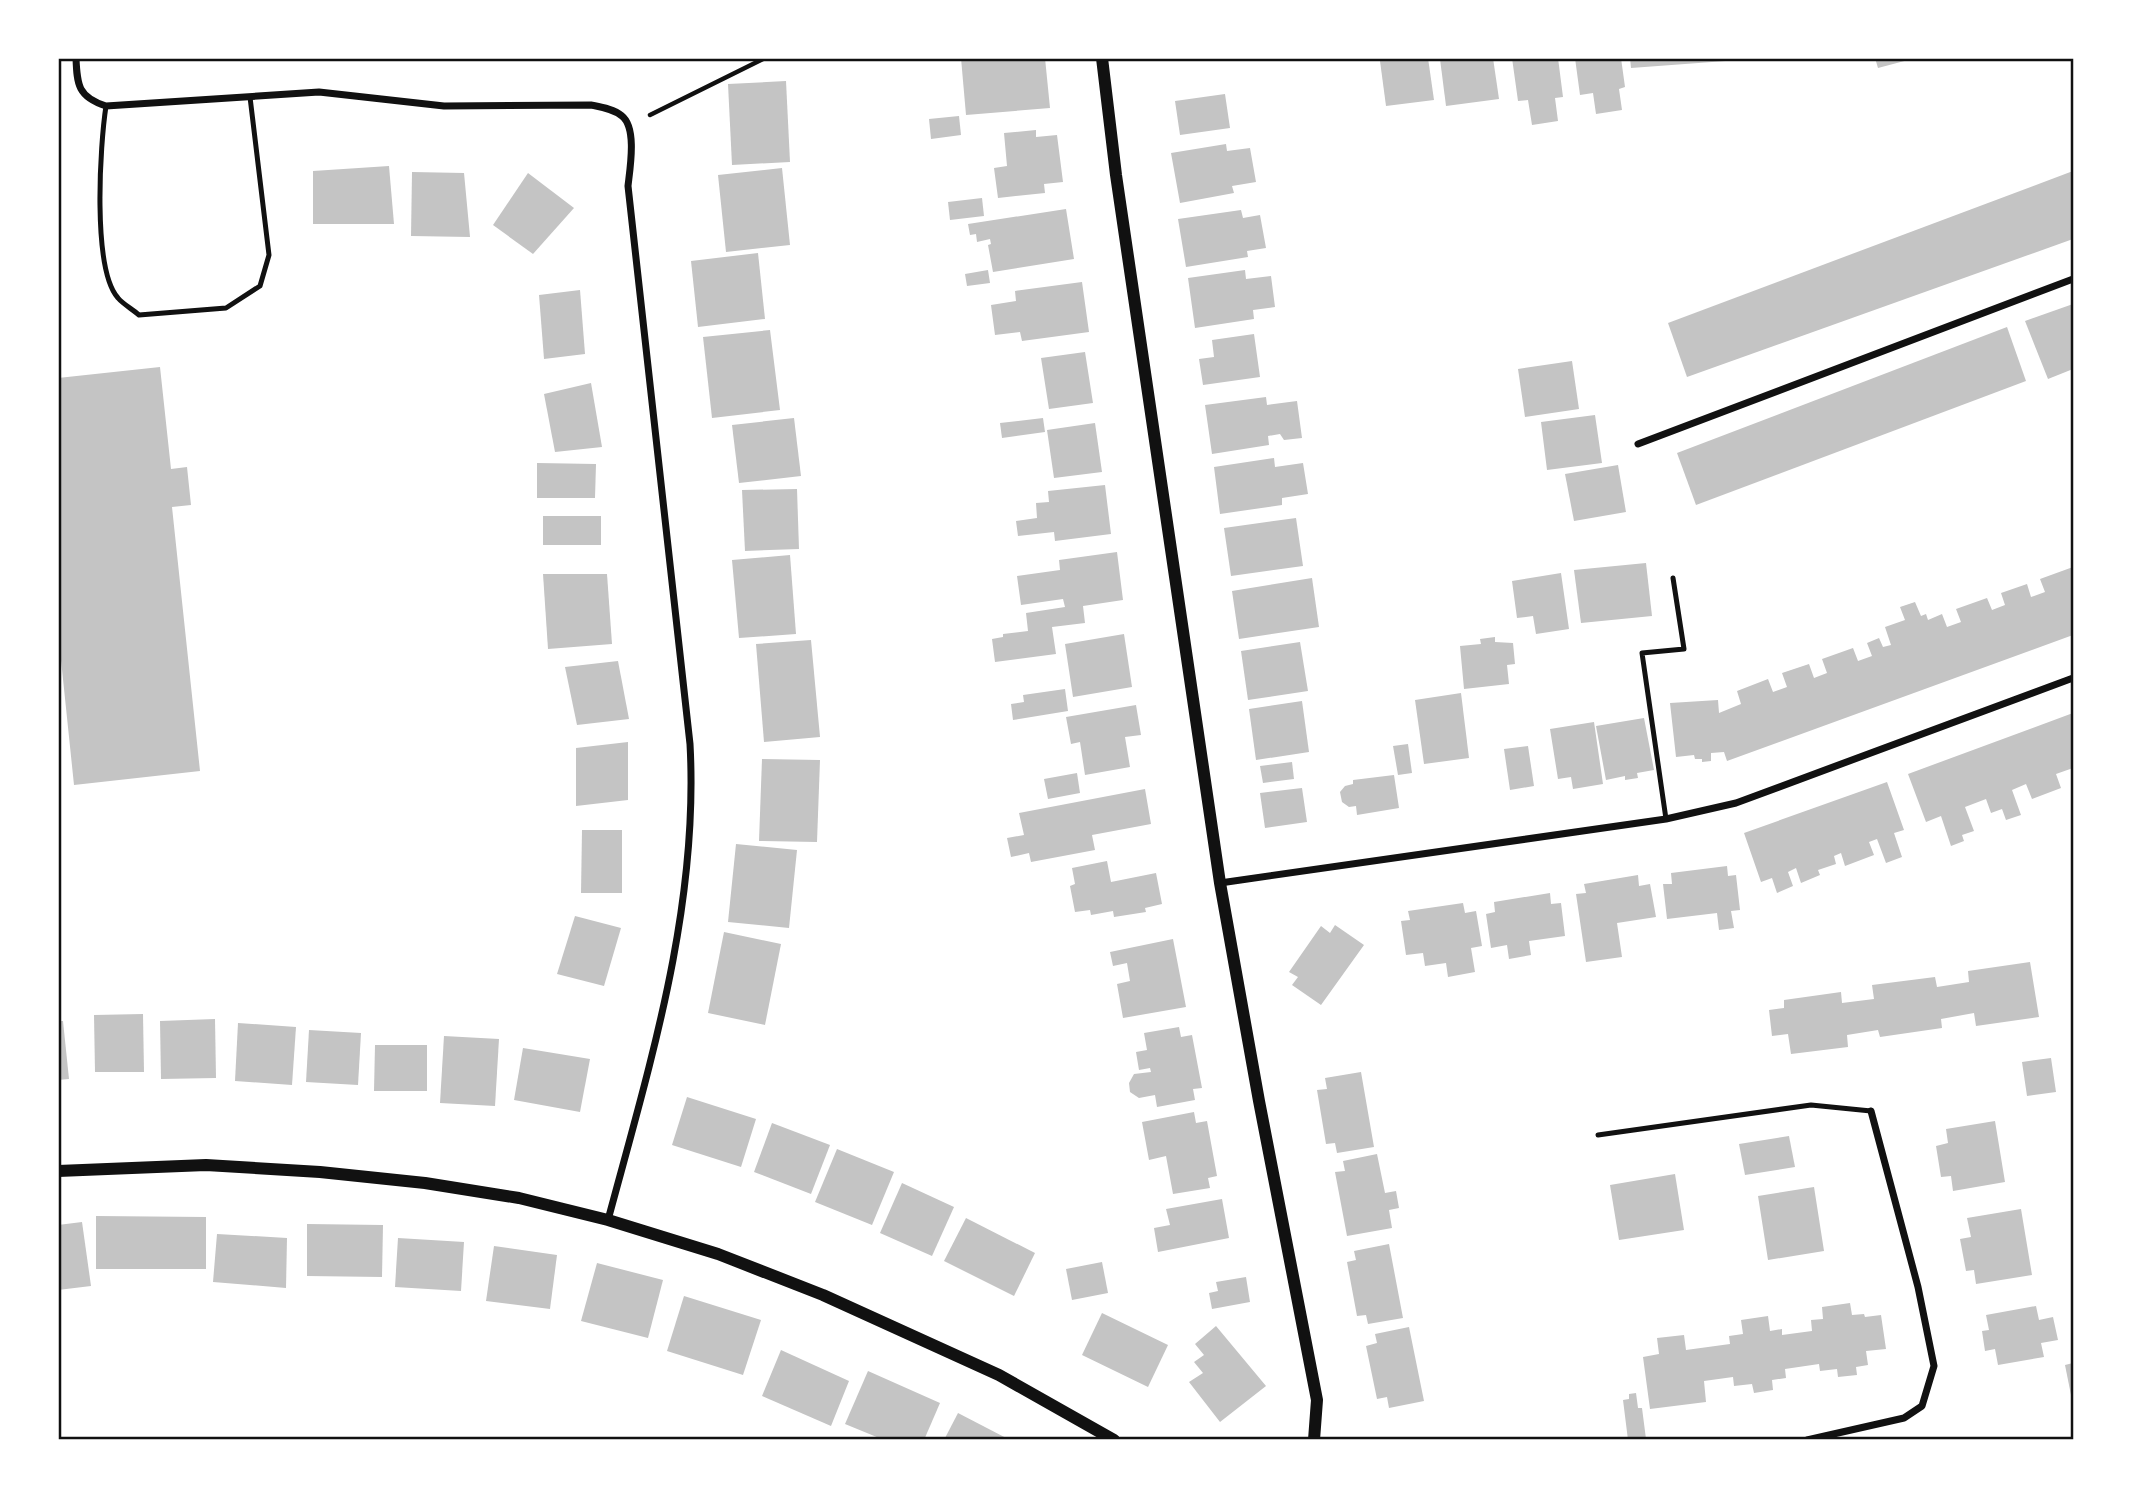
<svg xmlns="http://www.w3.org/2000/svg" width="2131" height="1498" font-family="'Open Sans',sans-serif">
	<rect width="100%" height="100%" fill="#fff"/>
	<!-- building -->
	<g fill="#c4c4c4">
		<polygon points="961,58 1045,58 1050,108 966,115"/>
		<polygon points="1405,58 1428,58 1434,100 1386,106 1380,61"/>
		<polygon points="1450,58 1493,58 1499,99 1446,106 1440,59"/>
		<polygon points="1512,58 1558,58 1563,97 1555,98 1558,121 1532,125 1528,100 1518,101"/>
		<polygon points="1575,58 1621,58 1625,87 1619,89 1622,110 1596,114 1593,93 1580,95"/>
		<polygon points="1630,58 1739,58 1739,60 1631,68"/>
		<polygon points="1875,58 1912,58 1912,59 1878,68"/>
		<polygon points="786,81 790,162 732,165 728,84"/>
		<polygon points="1225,94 1230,128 1180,135 1175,101"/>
		<polygon points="959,116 961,135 931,139 929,119"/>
		<polygon points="1036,130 1036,137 1057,135 1063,182 1044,184 1045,193 998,198 994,168 1007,166 1004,133"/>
		<polygon points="1226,144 1227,151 1250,148 1256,182 1232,186 1234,193 1180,203 1171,153"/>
		<polygon points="389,166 394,224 313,224 313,171"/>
		<polygon points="782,168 790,245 726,252 718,175"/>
		<polygon points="2073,171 2073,239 1687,377 1668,323"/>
		<polygon points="412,172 464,173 470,237 411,236"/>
		<polygon points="528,173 574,208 533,254 493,225"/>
		<polygon points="982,198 984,216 950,220 948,202"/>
		<polygon points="1066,209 1074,259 993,272 988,245 991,244 990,239 977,242 976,234 970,235 968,224"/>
		<polygon points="1241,210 1243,218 1260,215 1266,248 1247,251 1248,257 1186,267 1178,219"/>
		<polygon points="758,253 765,319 698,327 691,261"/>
		<polygon points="988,270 990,283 967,286 965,274"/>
		<polygon points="1245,270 1246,279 1271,276 1275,307 1253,310 1254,319 1195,328 1188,278"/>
		<polygon points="1082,282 1089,332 1022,341 1020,332 995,335 991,305 1016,301 1015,291"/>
		<polygon points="580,290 585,354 544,359 539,295"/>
		<polygon points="2073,304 2073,369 2048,379 2025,321"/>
		<polygon points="2007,327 2026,381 1696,505 1677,453"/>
		<polygon points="770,330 780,410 712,418 703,337"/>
		<polygon points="1254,334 1260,377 1203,385 1199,359 1214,357 1212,340"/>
		<polygon points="1085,352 1093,403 1049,409 1041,358"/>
		<polygon points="1572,361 1579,409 1525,417 1518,369"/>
		<polygon points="160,367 171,469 187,467 191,505 172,507 200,771 74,785 58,631 58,378"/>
		<polygon points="591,383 602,447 555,452 544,394"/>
		<polygon points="1266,397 1267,405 1297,401 1302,438 1284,440 1280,434 1268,436 1269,445 1212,454 1205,405"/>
		<polygon points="1595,415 1602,463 1547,470 1541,422"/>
		<polygon points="794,418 801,476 739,483 732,425"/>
		<polygon points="1043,418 1045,432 1002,438 1000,423"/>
		<polygon points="1095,423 1102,472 1054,478 1047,430"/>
		<polygon points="1274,458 1275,467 1303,463 1308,494 1282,498 1282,505 1220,514 1214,467"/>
		<polygon points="537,463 596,464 595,498 537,498"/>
		<polygon points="1618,465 1626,512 1574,521 1565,474"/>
		<polygon points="1105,485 1111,534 1055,541 1054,532 1018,536 1016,521 1037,518 1036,503 1049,502 1048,491"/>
		<polygon points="797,489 799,549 745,551 742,490"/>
		<rect x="543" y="516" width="58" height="29"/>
		<polygon points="1296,518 1303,566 1231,576 1224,528"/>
		<polygon points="1117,552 1123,600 1083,606 1085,623 1052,627 1056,654 995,662 992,639 1003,637 1003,634 1028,631 1026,613 1065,607 1063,599 1021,605 1017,576 1060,570 1059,560"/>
		<polygon points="790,555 796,634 739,638 732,560"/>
		<polygon points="1646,563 1652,616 1581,623 1574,570"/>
		<polygon points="2073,567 2073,635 1727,761 1724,752 1711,753 1711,761 1702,762 1702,759 1695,759 1694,755 1676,757 1670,703 1718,700 1719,713 1741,704 1737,691 1768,679 1773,692 1787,687 1782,673 1809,664 1814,678 1827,673 1822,659 1853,648 1858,661 1872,656 1867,643 1879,638 1883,647 1891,645 1885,627 1905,620 1900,607 1915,602 1921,616 1926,614 1928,620 1942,614 1947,627 1961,622 1956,609 1987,598 1992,610 2005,605 2001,593 2027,584 2031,597 2045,592 2040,579"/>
		<polygon points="1561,573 1569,629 1536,634 1533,616 1517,618 1512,581"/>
		<polygon points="543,574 607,574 612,644 548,649"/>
		<polygon points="1312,578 1319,627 1239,639 1232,591"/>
		<polygon points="1124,634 1132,687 1073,697 1065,644"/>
		<polygon points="1495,637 1495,642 1513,643 1515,664 1507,665 1509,684 1464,689 1460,646 1481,644 1480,639"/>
		<polygon points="811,640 820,737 764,742 756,644"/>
		<polygon points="1300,642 1308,691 1248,700 1241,651"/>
		<polygon points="618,661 629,719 577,725 565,667"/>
		<polygon points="1065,689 1068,711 1013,720 1011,704 1024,702 1023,695"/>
		<polygon points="1461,693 1469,758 1424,764 1415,700"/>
		<polygon points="1302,701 1309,752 1256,760 1249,709"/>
		<polygon points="1136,705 1141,735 1125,737 1130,767 1085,775 1080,742 1071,744 1066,717"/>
		<polygon points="2073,713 2073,768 2056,774 2061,788 2032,799 2026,784 2012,790 2021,815 2006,820 2002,809 1991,813 1986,799 1965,807 1974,831 1962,835 1964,841 1951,846 1941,816 1926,822 1908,774"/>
		<polygon points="1644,718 1654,770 1637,773 1638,778 1625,780 1625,776 1606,780 1596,726"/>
		<polygon points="1594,722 1603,784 1573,789 1571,777 1558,779 1550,729"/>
		<polygon points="628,742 628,800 576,806 576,748"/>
		<polygon points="1408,744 1412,773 1398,775 1393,746"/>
		<polygon points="1528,746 1534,786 1510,790 1504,749"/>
		<polygon points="762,759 820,760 817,842 759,841"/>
		<polygon points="1292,762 1294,779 1263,783 1260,766"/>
		<polygon points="1077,773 1080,793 1048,799 1044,779"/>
		<polygon points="1394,775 1399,808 1357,815 1356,806 1349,807 1342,802 1340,792 1345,786 1353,784 1353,780"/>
		<polygon points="1887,782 1904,830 1894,833 1902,857 1886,863 1877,839 1869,842 1874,855 1845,866 1841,853 1834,856 1836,864 1818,870 1820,875 1801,883 1796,868 1788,872 1793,886 1777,893 1772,878 1761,882 1744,833"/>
		<polygon points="1302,788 1307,822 1265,828 1260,793"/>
		<polygon points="1145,789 1151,824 1092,835 1095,850 1031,862 1029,853 1011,857 1007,838 1024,835 1019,813"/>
		<polygon points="582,830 622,830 622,893 581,893"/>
		<polygon points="736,844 797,850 789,928 728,922"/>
		<polygon points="1107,861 1111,882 1156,873 1162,904 1145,908 1146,912 1114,917 1113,911 1091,915 1090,910 1075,912 1070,886 1075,884 1072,868"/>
		<polygon points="1727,866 1728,876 1736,875 1740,910 1731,911 1734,928 1719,930 1717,913 1667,919 1663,884 1672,884 1671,873"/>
		<polygon points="1638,875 1639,886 1650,884 1656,917 1617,923 1622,957 1586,962 1576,894 1586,893 1584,884"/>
		<polygon points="1550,893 1551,904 1561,903 1565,936 1529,941 1531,955 1509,959 1507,945 1491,948 1486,914 1495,912 1494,902"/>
		<polygon points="1463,903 1465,913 1476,911 1482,946 1471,948 1475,972 1448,977 1446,963 1425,966 1423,953 1406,955 1401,921 1410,920 1408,911"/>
		<polygon points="575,916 621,928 604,986 557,974"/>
		<polygon points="1335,925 1364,945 1321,1005 1292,985 1298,977 1289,972 1321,926 1330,933"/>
		<polygon points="724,932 781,944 765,1025 708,1013"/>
		<polygon points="1173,939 1186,1007 1123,1018 1117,984 1130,981 1127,963 1113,966 1110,952"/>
		<polygon points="2030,962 2039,1017 1976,1026 1974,1013 1941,1019 1942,1028 1880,1037 1878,1030 1847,1035 1848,1047 1791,1054 1788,1034 1772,1036 1769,1010 1784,1008 1784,1000 1841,992 1842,1003 1874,999 1872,985 1935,977 1937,987 1969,982 1968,971"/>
		<polygon points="143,1014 144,1072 95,1072 94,1015"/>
		<polygon points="215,1019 216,1078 161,1079 160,1021"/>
		<polygon points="58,1021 63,1021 69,1079 58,1080"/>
		<polygon points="238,1023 296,1027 292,1085 235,1081"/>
		<polygon points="1179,1027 1181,1037 1192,1035 1202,1088 1193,1089 1195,1100 1157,1107 1155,1095 1139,1098 1130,1092 1129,1083 1134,1074 1151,1072 1150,1068 1139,1070 1136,1052 1147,1050 1144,1033"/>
		<polygon points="309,1030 361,1033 358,1085 306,1082"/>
		<polygon points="444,1036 499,1039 495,1106 440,1103"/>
		<polygon points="375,1045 427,1045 427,1091 374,1091"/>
		<polygon points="523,1048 590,1059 580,1112 514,1100"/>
		<polygon points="2051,1058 2056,1092 2027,1096 2022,1062"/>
		<polygon points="1361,1072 1374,1147 1337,1153 1335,1143 1326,1144 1317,1090 1327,1089 1325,1078"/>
		<polygon points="687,1097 756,1119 741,1167 672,1145"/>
		<polygon points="1194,1112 1196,1123 1207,1121 1217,1176 1208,1178 1210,1188 1173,1194 1166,1156 1149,1160 1142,1122"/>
		<polygon points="1995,1121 2005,1182 1953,1191 1951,1176 1941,1177 1936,1146 1948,1143 1946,1129"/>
		<polygon points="772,1123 830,1145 811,1194 754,1172"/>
		<polygon points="1789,1136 1795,1167 1745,1175 1739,1144"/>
		<polygon points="837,1149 894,1172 872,1225 815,1202"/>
		<polygon points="1377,1154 1385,1193 1396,1191 1399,1208 1389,1210 1392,1228 1347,1236 1335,1172 1345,1171 1343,1161"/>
		<polygon points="1675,1174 1684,1230 1619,1240 1610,1185"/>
		<polygon points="902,1183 954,1207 932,1256 880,1233"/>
		<polygon points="1814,1187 1824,1251 1768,1260 1758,1196"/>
		<polygon points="1222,1199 1229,1238 1158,1252 1154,1228 1170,1225 1166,1209"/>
		<polygon points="2021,1209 2032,1275 1976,1284 1974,1270 1966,1271 1960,1239 1971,1237 1967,1218"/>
		<polygon points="96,1216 206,1217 206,1269 96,1269"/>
		<polygon points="966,1218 1035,1253 1014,1296 944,1261"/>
		<polygon points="82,1222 91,1286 58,1290 58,1225"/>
		<polygon points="307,1224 383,1225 382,1277 307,1276"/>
		<polygon points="217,1234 287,1238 286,1288 213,1282"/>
		<polygon points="398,1238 464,1242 461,1291 395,1287"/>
		<polygon points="1389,1244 1403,1318 1368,1324 1366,1315 1357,1316 1347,1262 1356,1260 1354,1251"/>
		<polygon points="494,1246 557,1255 550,1309 486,1301"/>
		<polygon points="1102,1262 1108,1293 1072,1300 1066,1269"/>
		<polygon points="597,1263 663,1280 648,1338 581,1321"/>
		<polygon points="1246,1277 1250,1302 1212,1309 1209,1293 1218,1291 1216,1282"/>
		<polygon points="684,1296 761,1320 743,1375 667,1351"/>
		<polygon points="1850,1303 1852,1315 1864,1314 1865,1317 1881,1315 1886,1349 1866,1351 1868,1365 1856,1367 1857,1375 1838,1377 1837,1369 1820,1371 1819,1364 1785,1369 1786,1378 1772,1380 1773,1390 1754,1393 1752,1384 1734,1386 1733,1377 1704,1381 1706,1402 1650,1409 1643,1357 1659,1354 1657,1338 1684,1335 1686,1350 1730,1344 1729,1336 1743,1334 1741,1320 1768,1316 1770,1331 1782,1329 1782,1335 1812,1331 1811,1320 1823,1319 1822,1307"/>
		<polygon points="2036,1306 2039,1320 2053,1317 2058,1340 2041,1343 2044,1357 1998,1365 1995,1349 1985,1351 1982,1331 1989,1330 1986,1315"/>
		<polygon points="1102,1313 1168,1345 1148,1387 1082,1355"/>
		<polygon points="1216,1326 1266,1386 1220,1422 1189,1382 1203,1373 1194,1362 1204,1355 1195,1344"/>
		<polygon points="1409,1327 1424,1401 1389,1408 1387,1397 1377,1399 1366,1346 1377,1343 1375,1334"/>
		<polygon points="781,1350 849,1381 831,1426 762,1396"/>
		<polygon points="2073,1363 2073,1400 2072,1400 2065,1365"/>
		<polygon points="868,1371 940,1403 924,1440 884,1440 845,1424"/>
		<polygon points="1636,1393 1638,1408 1642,1408 1646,1439 1628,1440 1623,1400 1629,1399 1629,1394"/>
		<polygon points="958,1413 1010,1440 944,1440"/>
	</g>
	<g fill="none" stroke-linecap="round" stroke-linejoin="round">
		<!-- path -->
		<polyline stroke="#111" stroke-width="4.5" points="650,115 765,58"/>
		<!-- service -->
		<g stroke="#111" stroke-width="5">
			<path d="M106,106c-6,39 -14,163 12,192 5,6 14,11 21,17l87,-7 34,-22 9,-31 -19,-158"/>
			<polyline points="1666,819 1642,653 1684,649 1673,578"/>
			<polyline points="1598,1135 1811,1105 1871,1111"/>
		</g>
		<!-- minor -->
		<g stroke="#111" stroke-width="7">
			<path d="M76,58c1,27 2,39 30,48l213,-14 125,14 147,-1c10,2 23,4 31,11 15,12 8,52 6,70l62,558c9,163 -40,320 -82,476"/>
			<polyline points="1638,444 2073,279"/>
			<polyline points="1220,883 1666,819 1736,803 2073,678"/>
			<polyline points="1807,1440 1904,1418 1922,1406 1934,1366 1918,1287 1871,1111"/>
		</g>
		<!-- tertiary -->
		<g stroke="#111" stroke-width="12">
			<polyline points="1102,58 1116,175 1220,883 1259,1101 1317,1400 1314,1440"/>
			<polyline points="58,1171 206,1165 320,1172 425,1183 519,1198 608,1220 718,1254 823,1295 999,1375 1114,1440"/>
		</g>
	</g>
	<!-- border -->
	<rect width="2131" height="1498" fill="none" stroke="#ffffff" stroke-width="119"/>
	<rect x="60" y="60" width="2012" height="1378" fill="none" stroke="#111" stroke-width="2.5"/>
</svg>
